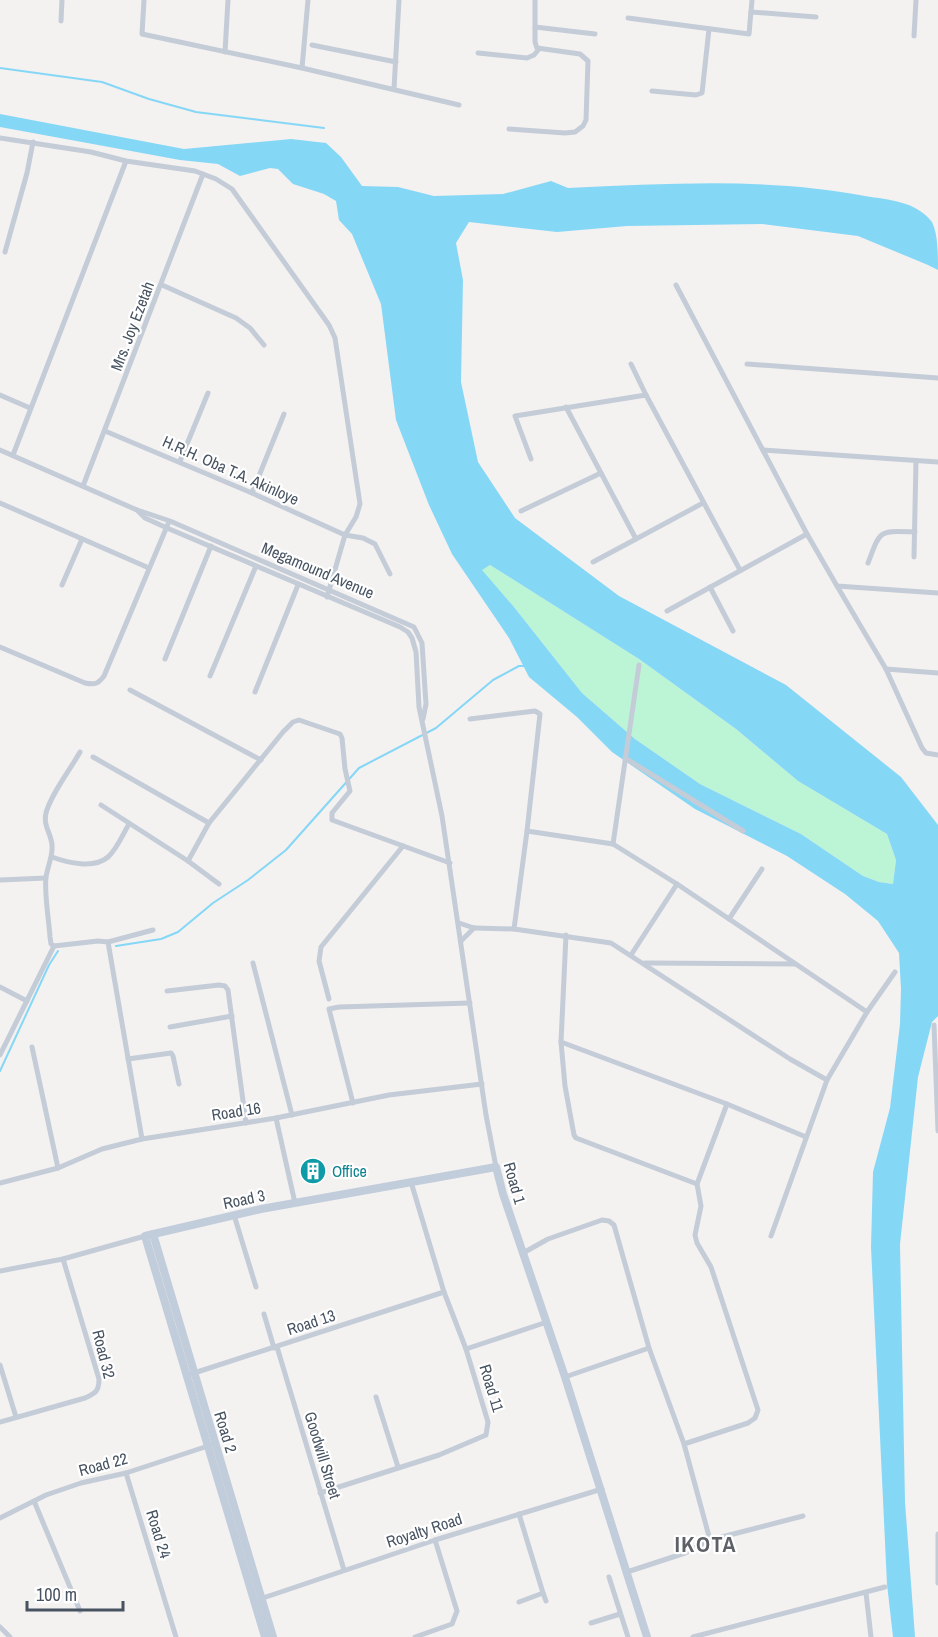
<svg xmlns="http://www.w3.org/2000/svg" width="938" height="1637" font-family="'Archivo Narrow',sans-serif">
	<rect width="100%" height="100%" fill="#f4f1f1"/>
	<!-- green -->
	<polygon fill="#bcf5d6" points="490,565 639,659 736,729 798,781 887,834 896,860 893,884 879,882 863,876 801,834 700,784 635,739 582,693 514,607 481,570"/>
	<!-- water -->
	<path fill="#85d7f6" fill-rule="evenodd" d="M0,114l184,35 107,-10 35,4 15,14 21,29 36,1 36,9 69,-2 48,-13 17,7c99,-4 199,-11 297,8 24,4 51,5 67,26 6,12 6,33 6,48l-10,-5 -70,-29 -96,-12 -135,2 -70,6 -88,-10 -13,21 7,37 -2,102 17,80 37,56 104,78 167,89 115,92 37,48v191l-6,6 -14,55 -18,167 5,258 10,135h-22l-6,-53 -16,-337 2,-75 17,-64 10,-84 1,-35 -2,-36 -21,-32 -33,-27 -58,-38 -92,-47 -83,-57 -35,-35 -48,-40 -20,-39 -57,-84 -23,-49 -33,-85 -15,-116 -29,-70 -13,-14 -3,-19 -12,-7 -31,-10 -15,-15 -8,-1 -30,8 -22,-12 -38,-4 -180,-33zM490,565l149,94 97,70 62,52 89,53 9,26 -3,24 -14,-2 -16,-6 -62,-42 -101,-50 -65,-45 -53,-46 -68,-86 -32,-37z"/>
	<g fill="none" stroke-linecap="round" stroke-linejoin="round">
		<!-- stream -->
		<g stroke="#85d7f6" stroke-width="2">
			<polyline points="0,68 102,82 149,99 196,112 324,128"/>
			<polyline points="116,946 161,939 178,932 213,903 248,880 286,850 359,768 436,728 493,680 519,666 526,666"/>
			<polyline points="0,1071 49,965 58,951"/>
		</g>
		<!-- street -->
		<g stroke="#c4ccd7" stroke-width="5">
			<polyline points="144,0 142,34 302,68 459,105"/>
			<polyline points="751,12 816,17"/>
			<polyline points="628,18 749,34 752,0"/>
			<polyline points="61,21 62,0"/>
			<polyline points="535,27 595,34"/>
			<polyline points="914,36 916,0"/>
			<polyline points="312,45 396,62"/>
			<polyline points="225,52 228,0"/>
			<polyline points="478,53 527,58 534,55 539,49"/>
			<polyline points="302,68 308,0"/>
			<polyline points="394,89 399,0"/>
			<polyline points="652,91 696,95 702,93 709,29"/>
			<polyline points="509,129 565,133 575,132 583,126 586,120 588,61 580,54 537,48 535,42 535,0"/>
			<polyline points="0,138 91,152 126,161 195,171 216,179 232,189 329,325 335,338 360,504 356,517 345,535 327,597"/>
			<polyline points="5,252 27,173 33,142"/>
			<polyline points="162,285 236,318 250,328 264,345"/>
			<polyline points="676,285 807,534 837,586 938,593"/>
			<polyline points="631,364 646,395"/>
			<polyline points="747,364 938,378"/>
			<polyline points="0,395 30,408"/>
			<polyline points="566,407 636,539 703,503"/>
			<polyline points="105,431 252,493 345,535 363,538 375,544 390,574"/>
			<polyline points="0,450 137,510 170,521 414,627 422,643 426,704 423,719"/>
			<polyline points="763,450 938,462"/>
			<polyline points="13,455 126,161"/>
			<polyline points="531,459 515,416 646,395 740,570"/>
			<polyline points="180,461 208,393"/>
			<polyline points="83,486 203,174"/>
			<polyline points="252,493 284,414"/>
			<polyline points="0,503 149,568"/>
			<polyline points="137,510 145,518 167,528 400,627 408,632 412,638 416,652 419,707 442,816 486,1115 496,1167"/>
			<polyline points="521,511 601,473"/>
			<polyline points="914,557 916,461"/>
			<polyline points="593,562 636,539"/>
			<path d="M868,563c13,-34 10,-32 47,-31"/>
			<polyline points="62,585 82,539"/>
			<polyline points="837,586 886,669 922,748 926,753 938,755"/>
			<polyline points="710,587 733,631"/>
			<polyline points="667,611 807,534"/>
			<path d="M0,647l85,36c10,2 13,1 19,-7l64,-152"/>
			<polyline points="165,659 211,546"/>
			<polyline points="886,669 938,673"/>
			<polyline points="210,676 256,566"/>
			<polyline points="130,690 261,760"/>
			<polyline points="255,692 298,585"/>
			<polyline points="470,719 535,711 540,714 527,831"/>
			<path d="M80,752c-10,18 -29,42 -34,61 -3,13 5,20 6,32 1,11 -4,20 -6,32 -2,15 3,44 4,60l1,7 3,2 44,-5 10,1 34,197"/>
			<polyline points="93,757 209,823"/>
			<polyline points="625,758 743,831"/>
			<polyline points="101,805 188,861 209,823 283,732 293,722 299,720 340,734 342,738 345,769 350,791 332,813 332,820 450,863"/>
			<polyline points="613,844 639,665"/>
			<path d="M52,857c16,6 42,12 56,0 9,-8 15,-23 21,-33"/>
			<polyline points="188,861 219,884"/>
			<polyline points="0,880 46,878"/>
			<polyline points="729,919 762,869"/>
			<polyline points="459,923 474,928 514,929 611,943 790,1059 827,1080 867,1012 895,972"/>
			<polyline points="514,929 527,831 613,844 677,884 867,1012"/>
			<polyline points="566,935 561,1042 727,1104 697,1184 701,1206 695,1235 697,1243 711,1267 758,1410 755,1418 748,1423 684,1444"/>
			<polyline points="461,941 474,928"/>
			<polyline points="108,942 153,930"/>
			<polyline points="631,955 677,884"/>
			<polyline points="253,963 292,1115"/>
			<polyline points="645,963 795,964"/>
			<polyline points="0,987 27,1001"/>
			<polyline points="167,991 219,985 225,986 228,990 246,1123"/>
			<polyline points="329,999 319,961 321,947 403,846"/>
			<polyline points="934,1025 938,1131"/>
			<polyline points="170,1027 232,1016"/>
			<polyline points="561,1042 565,1086 574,1135 576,1138 697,1184"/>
			<polyline points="32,1047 58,1168"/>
			<polyline points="0,1055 54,946"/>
			<polyline points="128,1059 171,1053 173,1056 179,1084"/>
			<polyline points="353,1103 329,1009 339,1007 470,1003"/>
			<polyline points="727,1104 806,1137"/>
			<polyline points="276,1118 295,1203"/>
			<polyline points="0,1183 58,1168 102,1149 142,1139 276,1118 389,1095 482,1084"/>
			<polyline points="234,1215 256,1287"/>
			<polyline points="771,1236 827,1080"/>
			<polyline points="523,1253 548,1239 602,1220 609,1221 614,1225 649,1348 684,1444 710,1540"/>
			<polyline points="0,1271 63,1259 145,1236"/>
			<polyline points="264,1314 274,1348"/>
			<polyline points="277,1347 344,1570"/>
			<polyline points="466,1349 547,1322"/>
			<polyline points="0,1365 16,1417"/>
			<polyline points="191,1374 444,1292"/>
			<polyline points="565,1377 649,1348"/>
			<polyline points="376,1397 398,1467"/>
			<path d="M0,1422l85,-24c11,-5 14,-7 14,-19l-36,-120"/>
			<polyline points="126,1473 176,1637"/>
			<polyline points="320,1493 439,1455 486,1435 488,1422 466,1349 444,1292 411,1182"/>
			<polyline points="34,1501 80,1611"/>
			<polyline points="0,1518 46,1495 81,1483 126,1473 211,1445"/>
			<polyline points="938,1534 938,1583"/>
			<polyline points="627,1572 685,1553 710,1540 803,1516"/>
			<polyline points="609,1577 628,1637"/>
			<polyline points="543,1593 546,1601"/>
			<polyline points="866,1593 871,1637"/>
			<polyline points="260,1599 435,1540 602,1489"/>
			<polyline points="519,1602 543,1593 519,1514"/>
			<polyline points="591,1623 620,1614"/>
			<polyline points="0,1627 10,1637"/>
			<polyline points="415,1637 452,1624 457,1611 435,1540"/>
			<polyline points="693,1637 885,1587"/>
		</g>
		<!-- secondary -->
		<g stroke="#c2cddc" stroke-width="8">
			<polyline points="153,1234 273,1637"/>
			<polyline points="265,1637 145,1236 261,1209 496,1167 503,1194 565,1377 647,1637"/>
		</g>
	</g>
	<!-- icons -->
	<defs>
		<symbol id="building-disc" viewBox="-11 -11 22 22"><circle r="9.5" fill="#0f9aa8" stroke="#fff"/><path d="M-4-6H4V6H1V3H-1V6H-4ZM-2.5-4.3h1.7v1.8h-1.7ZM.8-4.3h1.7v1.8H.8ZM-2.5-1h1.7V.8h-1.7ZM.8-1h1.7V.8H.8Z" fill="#fff"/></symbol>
	</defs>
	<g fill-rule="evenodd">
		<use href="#building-disc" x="298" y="1156" width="30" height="30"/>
	</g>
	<g text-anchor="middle" stroke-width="4.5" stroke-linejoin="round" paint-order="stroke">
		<!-- street labels -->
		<g font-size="16" fill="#475361" stroke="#fff">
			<text transform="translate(132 326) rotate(-69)" y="6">Mrs. Joy Ezetah</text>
			<text transform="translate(231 470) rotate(24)" y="6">H.R.H. Oba T.A. Akinloye</text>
			<text transform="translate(318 570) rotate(23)" y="6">Megamound Avenue</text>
			<text transform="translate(236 1111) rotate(-9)" y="6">Road 16</text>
			<text transform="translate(515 1183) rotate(74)" y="6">Road 1</text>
			<text transform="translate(244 1199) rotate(-12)" y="6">Road 3</text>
			<text transform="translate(311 1322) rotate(-18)" y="6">Road 13</text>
			<text transform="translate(104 1354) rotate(76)" y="6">Road 32</text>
			<text transform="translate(492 1388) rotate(73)" y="6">Road 11</text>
			<text transform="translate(226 1432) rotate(73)" y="6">Road 2</text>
			<text transform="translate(323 1455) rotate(73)" y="6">Goodwill Street</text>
			<text transform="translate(103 1464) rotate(-15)" y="6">Road 22</text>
			<text transform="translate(424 1530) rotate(-18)" y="6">Royalty Road</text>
			<text transform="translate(159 1534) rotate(73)" y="6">Road 24</text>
		</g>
		<!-- culture labels -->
		<g font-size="16" fill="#0d838f" stroke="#fff" text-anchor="start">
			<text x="332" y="1177">Office</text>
		</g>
		<!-- district labels -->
		<g font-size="22" font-weight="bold" letter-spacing="1.5" fill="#5d6167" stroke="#fff">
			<text x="706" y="1552">IKOTA</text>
		</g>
	</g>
	<!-- scale -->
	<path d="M27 1601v9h96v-9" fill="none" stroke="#475361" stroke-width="3"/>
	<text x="36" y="1601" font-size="18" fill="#475361" stroke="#ffffff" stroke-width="4.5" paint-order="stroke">100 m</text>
</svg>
